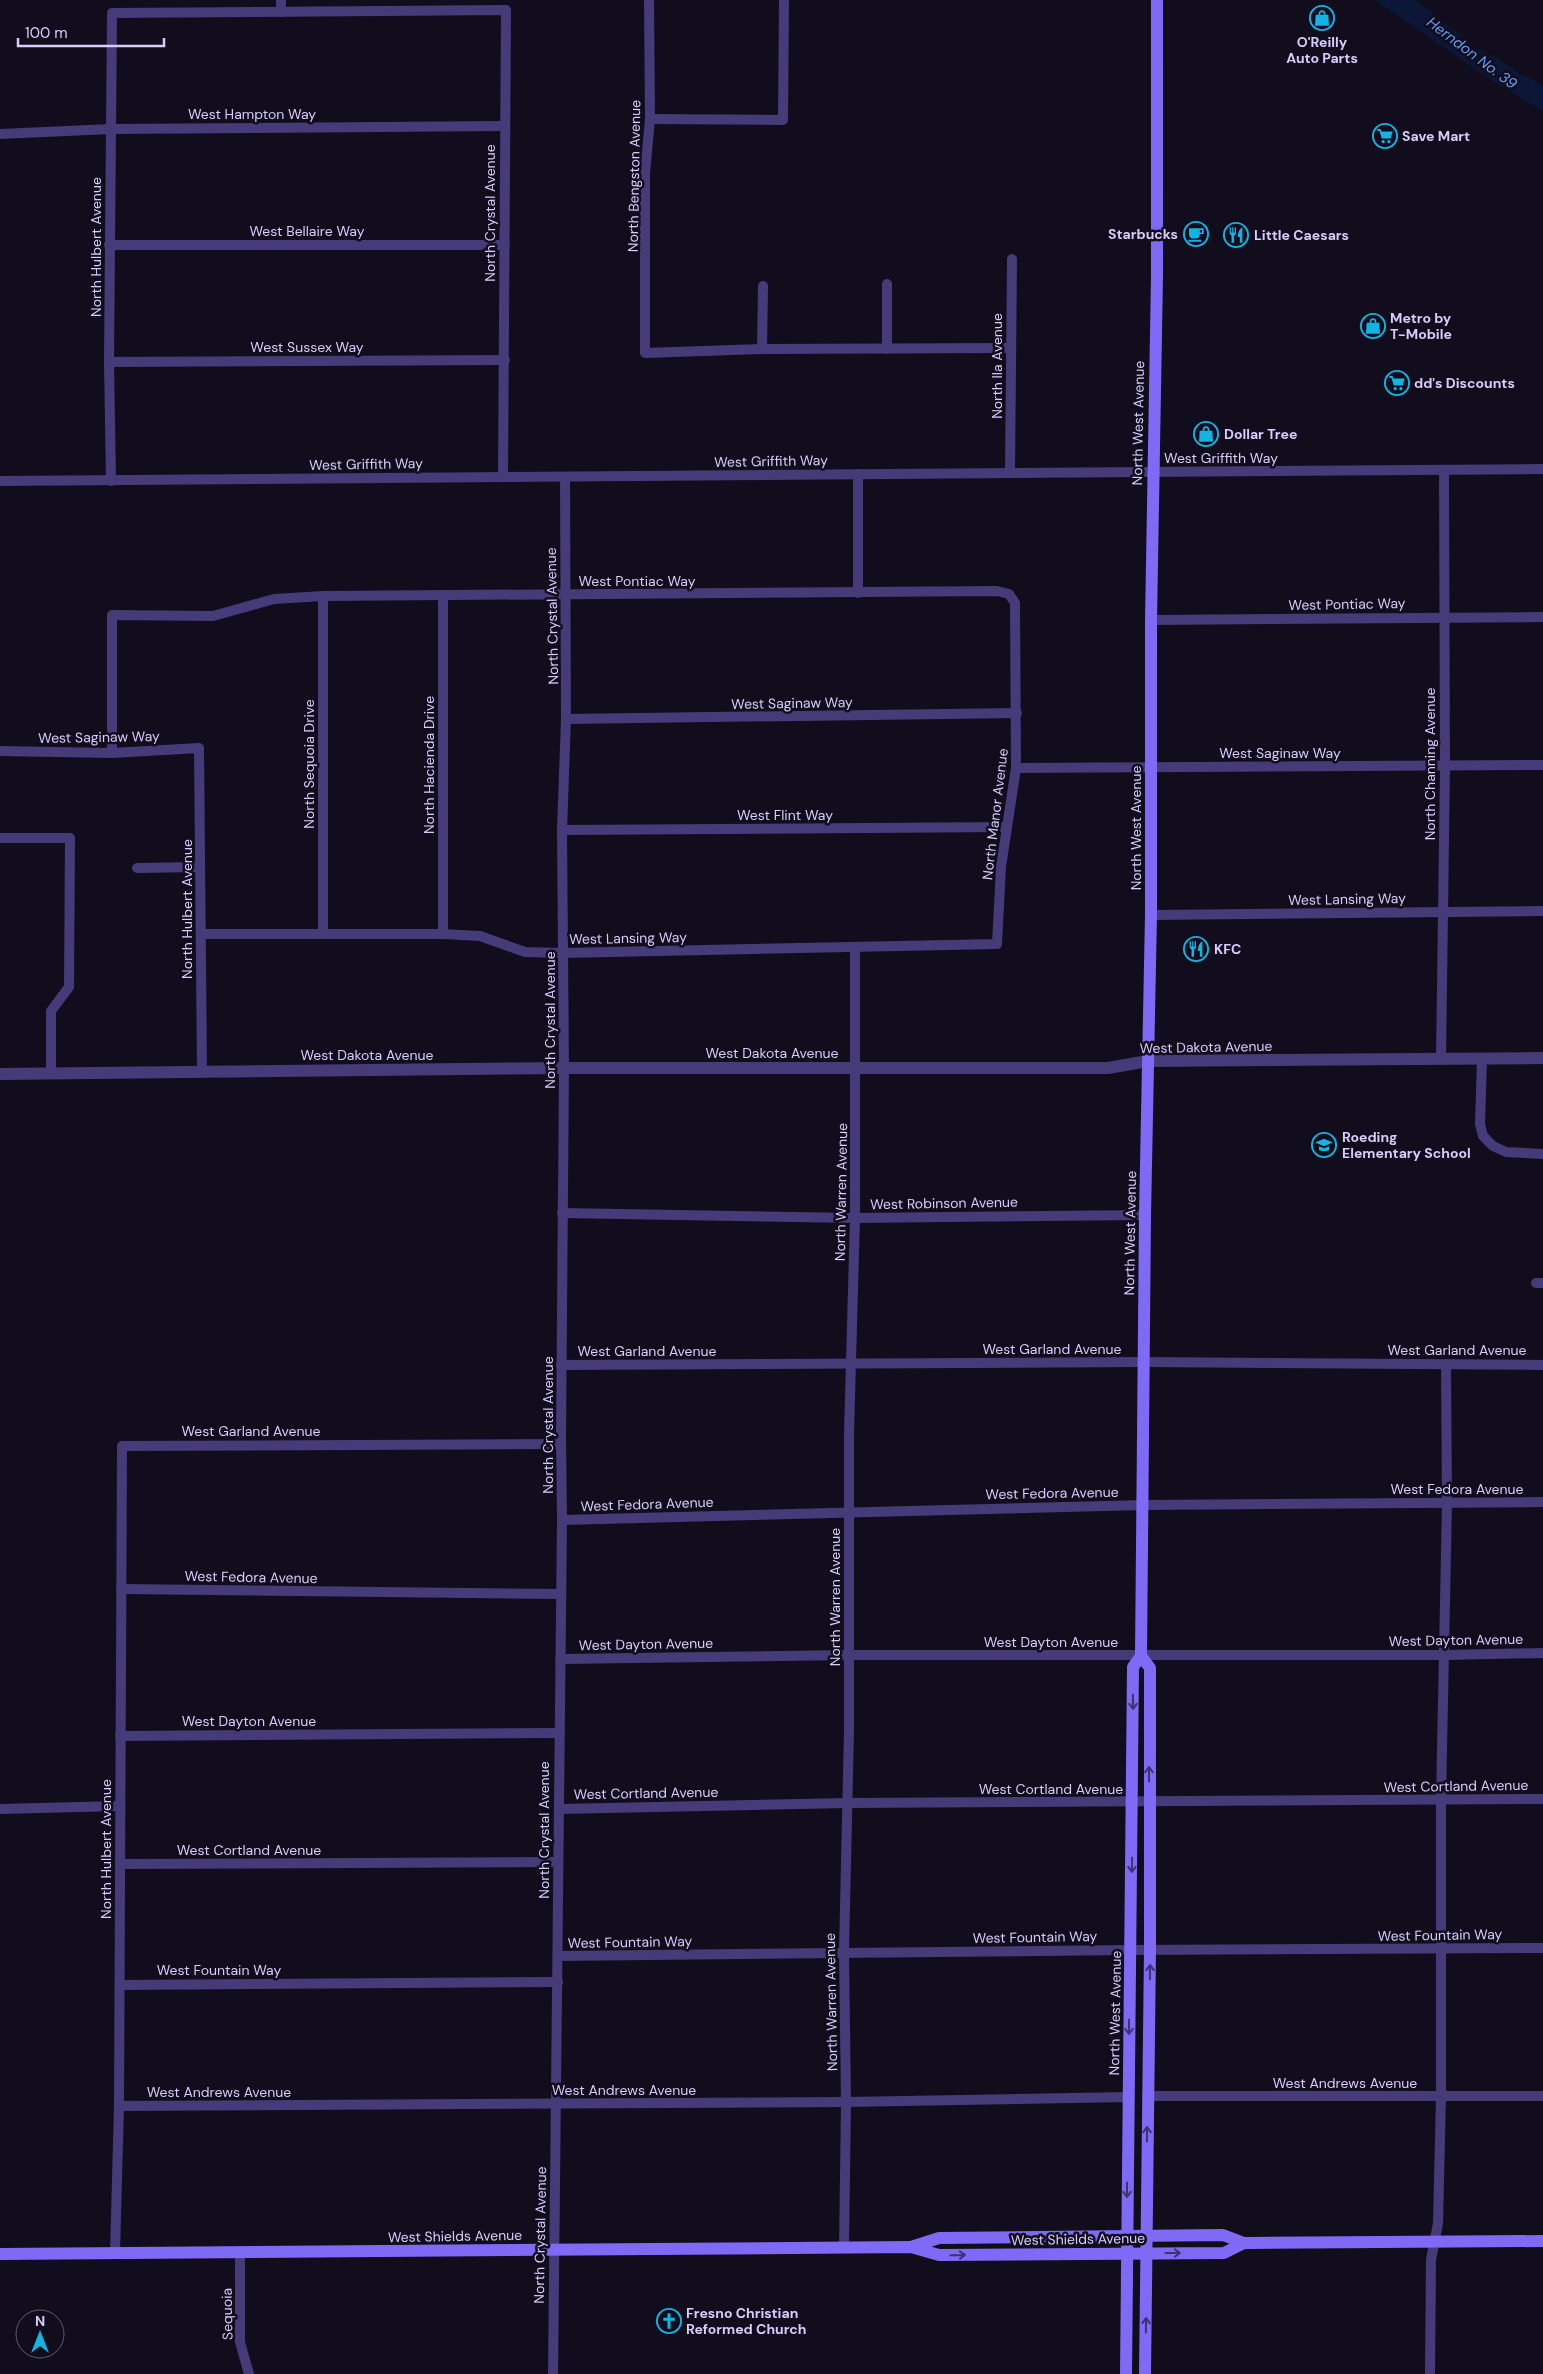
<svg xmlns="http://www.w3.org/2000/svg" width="1543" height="2374" font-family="'DM Sans',sans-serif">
	<rect width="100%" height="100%" fill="#110d1c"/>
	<!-- water -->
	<polygon fill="#0c1636" points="1375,0 1416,0 1460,35 1465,44 1496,57 1523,76 1531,78 1543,87 1543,111 1494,82"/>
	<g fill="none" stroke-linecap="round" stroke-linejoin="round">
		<!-- minor -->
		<g stroke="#453b78" stroke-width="10">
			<polyline points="281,0 281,12"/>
			<polyline points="649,0 650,119 645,173 645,353 762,349 1011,348"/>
			<polyline points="650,119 783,120 784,0"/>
			<polyline points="0,134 111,129 504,126"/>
			<polyline points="109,245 505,245"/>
			<polyline points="887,284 887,349"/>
			<polyline points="762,349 763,286"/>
			<polyline points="109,362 505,360"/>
			<polyline points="1010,473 1012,259"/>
			<polyline points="0,481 1543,469"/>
			<polyline points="111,481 109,362 112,13 506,10 503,477"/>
			<polyline points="858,593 858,474"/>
			<polyline points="323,596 323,933"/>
			<polyline points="1151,620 1543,617"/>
			<polyline points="566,719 1017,713"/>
			<polyline points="0,751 112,753 199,748 202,1071"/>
			<polyline points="112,753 112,615 213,616 274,599 323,596 997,591 1009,594 1015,603 1016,768 1001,867 997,944 563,953 525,952 480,936 443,934 202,934"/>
			<polyline points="1016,768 1543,765"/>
			<polyline points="562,830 1007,827"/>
			<polyline points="0,838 70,838 69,987 51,1011 51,1074"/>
			<polyline points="137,868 200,867"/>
			<polyline points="1151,915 1543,911"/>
			<polyline points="443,934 443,596"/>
			<polyline points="1441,1059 1445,767 1444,470"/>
			<polyline points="1482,1059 1480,1124 1483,1136 1493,1146 1506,1152 1543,1154"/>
			<polyline points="562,1213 855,1218 1145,1215"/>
			<polyline points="1536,1283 1543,1283"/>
			<polyline points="561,1365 1144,1362 1543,1365"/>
			<polyline points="562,1520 1144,1505 1543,1502"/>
			<polyline points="121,1589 561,1594"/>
			<polyline points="560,1659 849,1655 1445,1655 1543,1653"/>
			<polyline points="120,1736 558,1733"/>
			<polyline points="0,1809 119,1806"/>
			<polyline points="559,1809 846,1803 1543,1799"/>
			<polyline points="120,1864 558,1862"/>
			<polyline points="558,1956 1131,1950 1543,1948"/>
			<polyline points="120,1985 558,1982"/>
			<polyline points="1147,2096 1543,2096"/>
			<polyline points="119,2106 846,2102 1129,2097"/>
			<polyline points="844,2247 846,2102 844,1952 849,1730 849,1434 855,1218 855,948"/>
			<polyline points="115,2253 119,2106 122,1446 561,1444"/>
			<polyline points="240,2253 240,2342 249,2374"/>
			<polyline points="553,2374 562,1520 561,1437 564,1068 562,830 566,719 565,477"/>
			<polyline points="1430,2374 1431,2260 1438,2223 1441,2097 1441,1800 1447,1503 1446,1364"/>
		</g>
		<!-- tertiary -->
		<polyline stroke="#453b78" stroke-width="12" points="0,1074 564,1068 1108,1068 1148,1061 1543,1058"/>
		<!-- secondary -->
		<g stroke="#7e6af4" stroke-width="12">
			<polyline points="911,2247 939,2238 1223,2235 1244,2243"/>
			<polyline points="0,2254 911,2247 939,2255 1224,2253 1244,2243 1250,2243 1543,2241"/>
			<polyline points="1126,2374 1133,1667 1141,1656"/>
			<polyline points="1145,2374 1150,1950 1150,1668 1141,1656 1145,1215 1151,915 1151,620 1157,276 1157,0"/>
		</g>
	</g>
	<!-- one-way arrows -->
	<defs><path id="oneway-shaft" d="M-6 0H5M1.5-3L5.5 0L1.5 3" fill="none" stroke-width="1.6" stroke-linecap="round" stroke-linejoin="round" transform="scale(1.25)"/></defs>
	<g stroke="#3d3272">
		<use href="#oneway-shaft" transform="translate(1133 1702) rotate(89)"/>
		<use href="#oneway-shaft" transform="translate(1149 1774) rotate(-90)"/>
		<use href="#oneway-shaft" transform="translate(1132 1865) rotate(91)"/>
		<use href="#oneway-shaft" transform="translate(1150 1972) rotate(-89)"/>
		<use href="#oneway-shaft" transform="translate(1129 2027) rotate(90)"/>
		<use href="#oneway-shaft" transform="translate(1147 2134) rotate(-90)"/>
		<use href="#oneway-shaft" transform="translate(1127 2190) rotate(90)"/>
		<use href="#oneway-shaft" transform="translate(1173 2253)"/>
		<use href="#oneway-shaft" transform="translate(958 2255) rotate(-1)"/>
		<use href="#oneway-shaft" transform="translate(1146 2325) rotate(-89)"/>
	</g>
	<!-- icons -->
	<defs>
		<symbol id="shop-ring" viewBox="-11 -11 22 22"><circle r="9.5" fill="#110d1c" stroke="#11b4e2" stroke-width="1.5"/><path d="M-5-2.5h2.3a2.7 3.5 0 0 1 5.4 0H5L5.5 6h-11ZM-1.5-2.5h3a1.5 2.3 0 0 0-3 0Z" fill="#11b4e2"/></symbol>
		<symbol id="supermarket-ring" viewBox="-11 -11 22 22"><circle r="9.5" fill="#110d1c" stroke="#11b4e2" stroke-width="1.5"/><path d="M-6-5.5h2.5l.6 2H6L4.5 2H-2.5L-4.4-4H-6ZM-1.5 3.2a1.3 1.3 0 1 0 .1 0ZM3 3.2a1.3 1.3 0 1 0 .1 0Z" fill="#11b4e2"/></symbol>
		<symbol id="cafe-ring" viewBox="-11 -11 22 22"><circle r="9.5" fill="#110d1c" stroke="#11b4e2" stroke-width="1.5"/><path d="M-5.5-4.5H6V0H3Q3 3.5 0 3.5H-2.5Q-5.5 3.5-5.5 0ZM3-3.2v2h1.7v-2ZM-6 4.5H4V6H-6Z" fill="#11b4e2"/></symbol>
		<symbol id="restaurant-ring" viewBox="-11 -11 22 22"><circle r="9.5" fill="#110d1c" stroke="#11b4e2" stroke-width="1.5"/><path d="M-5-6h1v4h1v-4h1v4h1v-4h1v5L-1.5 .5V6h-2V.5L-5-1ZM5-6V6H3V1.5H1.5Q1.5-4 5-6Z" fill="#11b4e2"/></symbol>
		<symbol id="school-ring" viewBox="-11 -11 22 22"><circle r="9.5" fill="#110d1c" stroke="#11b4e2" stroke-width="1.5"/><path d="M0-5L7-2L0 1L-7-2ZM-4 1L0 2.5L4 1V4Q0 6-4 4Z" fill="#11b4e2"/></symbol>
		<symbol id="church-ring" viewBox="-11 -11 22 22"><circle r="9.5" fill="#110d1c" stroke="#11b4e2" stroke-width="1.5"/><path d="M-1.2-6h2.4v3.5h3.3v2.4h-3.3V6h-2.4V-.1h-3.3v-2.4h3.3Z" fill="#11b4e2"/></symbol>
	</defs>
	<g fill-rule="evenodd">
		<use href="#shop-ring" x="1308" y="4" width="28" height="28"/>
		<use href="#supermarket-ring" x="1371" y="122" width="28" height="28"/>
		<use href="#cafe-ring" x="1182" y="220" width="28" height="28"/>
		<use href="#restaurant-ring" x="1222" y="221" width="28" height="28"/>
		<use href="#shop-ring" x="1359" y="312" width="28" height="28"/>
		<use href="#supermarket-ring" x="1383" y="369" width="28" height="28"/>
		<use href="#shop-ring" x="1192" y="420" width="28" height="28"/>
		<use href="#restaurant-ring" x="1182" y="935" width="28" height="28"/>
		<use href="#school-ring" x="1310" y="1131" width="28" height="28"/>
		<use href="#church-ring" x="655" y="2307" width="28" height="28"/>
	</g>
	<g text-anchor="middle" stroke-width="5" stroke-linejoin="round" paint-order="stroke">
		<!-- poi labels -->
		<g font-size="14" font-weight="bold" fill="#d7ccfb" stroke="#110d1c" text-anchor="start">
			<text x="1322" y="47" text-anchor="middle">O'Reilly<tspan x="1322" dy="16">Auto Parts</tspan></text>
			<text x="1402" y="141">Save Mart</text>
			<text x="1178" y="239" text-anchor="end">Starbucks</text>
			<text x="1254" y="240">Little Caesars</text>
			<text x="1390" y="323">Metro by<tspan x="1390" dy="16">T-Mobile</tspan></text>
			<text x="1414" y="388">dd's Discounts</text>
			<text x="1224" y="439">Dollar Tree</text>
			<text x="1214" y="954">KFC</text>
			<text x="1342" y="1142">Roeding<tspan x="1342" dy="16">Elementary School</tspan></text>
			<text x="686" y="2318">Fresno Christian<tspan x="686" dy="16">Reformed Church</tspan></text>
		</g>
		<!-- street labels -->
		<g font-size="14" fill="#d7ccfb" stroke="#110d1c">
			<text x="252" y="119">West Hampton Way</text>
			<text transform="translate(634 176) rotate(-89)" y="5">North Bengston Avenue</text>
			<text transform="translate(490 213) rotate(-90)" y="5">North Crystal Avenue</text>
			<text x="307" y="236">West Bellaire Way</text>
			<text transform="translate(96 247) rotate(-90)" y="5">North Hulbert Avenue</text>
			<text x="307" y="352">West Sussex Way</text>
			<text transform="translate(997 366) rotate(-90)" y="5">North Ila Avenue</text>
			<text transform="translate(1138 423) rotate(-89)" y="5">North West Avenue</text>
			<text x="1221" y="463">West Griffith Way</text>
			<text transform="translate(771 461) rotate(-1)" y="5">West Griffith Way</text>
			<text transform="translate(366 464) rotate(-1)" y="5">West Griffith Way</text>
			<text x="637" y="586">West Pontiac Way</text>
			<text transform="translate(1347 604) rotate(-1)" y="5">West Pontiac Way</text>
			<text transform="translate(552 616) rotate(-91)" y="5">North Crystal Avenue</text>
			<text transform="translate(792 703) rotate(-1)" y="5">West Saginaw Way</text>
			<text transform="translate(99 737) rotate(-1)" y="5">West Saginaw Way</text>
			<text x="1280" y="758">West Saginaw Way</text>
			<text transform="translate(309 764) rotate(-90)" y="5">North Sequoia Drive</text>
			<text transform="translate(1430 764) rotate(-90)" y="5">North Channing Avenue</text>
			<text transform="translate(429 765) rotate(-90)" y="5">North Hacienda Drive</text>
			<text transform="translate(995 814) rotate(-83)" y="5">North Manor Avenue</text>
			<text x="785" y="820">West Flint Way</text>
			<text transform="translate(1136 828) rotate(-90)" y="5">North West Avenue</text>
			<text transform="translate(1347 899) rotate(-1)" y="5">West Lansing Way</text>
			<text transform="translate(187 909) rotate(-90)" y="5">North Hulbert Avenue</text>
			<text transform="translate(628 938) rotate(-1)" y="5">West Lansing Way</text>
			<text transform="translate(550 1020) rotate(-90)" y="5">North Crystal Avenue</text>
			<text transform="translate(1206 1047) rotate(-1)" y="5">West Dakota Avenue</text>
			<text x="772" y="1058">West Dakota Avenue</text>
			<text x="367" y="1060">West Dakota Avenue</text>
			<text transform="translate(841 1192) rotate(-89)" y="5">North Warren Avenue</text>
			<text transform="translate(944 1203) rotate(-1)" y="5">West Robinson Avenue</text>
			<text transform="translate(1130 1233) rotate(-89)" y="5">North West Avenue</text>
			<text x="1052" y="1354">West Garland Avenue</text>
			<text x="1457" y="1355">West Garland Avenue</text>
			<text x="647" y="1356">West Garland Avenue</text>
			<text transform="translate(548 1425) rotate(-90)" y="5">North Crystal Avenue</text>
			<text x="251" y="1436">West Garland Avenue</text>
			<text x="1457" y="1494">West Fedora Avenue</text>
			<text transform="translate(1052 1493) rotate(-1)" y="5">West Fedora Avenue</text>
			<text transform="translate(647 1504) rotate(-2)" y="5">West Fedora Avenue</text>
			<text transform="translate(251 1577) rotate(1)" y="5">West Fedora Avenue</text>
			<text transform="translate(835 1597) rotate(-90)" y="5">North Warren Avenue</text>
			<text transform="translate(1456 1640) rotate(-1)" y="5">West Dayton Avenue</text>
			<text x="1051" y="1647">West Dayton Avenue</text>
			<text transform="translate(646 1644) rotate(-1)" y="5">West Dayton Avenue</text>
			<text x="249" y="1726">West Dayton Avenue</text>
			<text transform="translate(1456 1786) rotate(-1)" y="5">West Cortland Avenue</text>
			<text x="1051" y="1794">West Cortland Avenue</text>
			<text transform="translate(646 1793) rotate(-1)" y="5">West Cortland Avenue</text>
			<text transform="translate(544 1830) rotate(-90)" y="5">North Crystal Avenue</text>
			<text transform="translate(106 1849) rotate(-90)" y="5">North Hulbert Avenue</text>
			<text x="249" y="1855">West Cortland Avenue</text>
			<text transform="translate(1440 1935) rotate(-1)" y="5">West Fountain Way</text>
			<text transform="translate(1035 1937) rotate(-1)" y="5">West Fountain Way</text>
			<text transform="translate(630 1942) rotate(-1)" y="5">West Fountain Way</text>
			<text x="219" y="1975">West Fountain Way</text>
			<text transform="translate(831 2002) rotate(-91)" y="5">North Warren Avenue</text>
			<text transform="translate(1115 2013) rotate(-89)" y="5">North West Avenue</text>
			<text x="1345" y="2088">West Andrews Avenue</text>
			<text x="624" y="2095">West Andrews Avenue</text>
			<text x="219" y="2097">West Andrews Avenue</text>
			<text transform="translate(540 2235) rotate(-89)" y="5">North Crystal Avenue</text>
			<text transform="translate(455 2236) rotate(-1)" y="5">West Shields Avenue</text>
			<text transform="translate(1078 2239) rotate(-1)" y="5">West Shields Avenue</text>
			<text transform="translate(227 2314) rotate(-91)" y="5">Sequoia</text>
		</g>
		<!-- water labels -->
		<g font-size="15" font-style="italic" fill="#629ef3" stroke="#110d1c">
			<text transform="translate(1472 53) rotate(37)" y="5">Herndon No. 39</text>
		</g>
	</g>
	<!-- north arrow -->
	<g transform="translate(40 2334)"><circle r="24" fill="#110d1c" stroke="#605975"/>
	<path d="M0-4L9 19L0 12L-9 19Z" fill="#11b4e2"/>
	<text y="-8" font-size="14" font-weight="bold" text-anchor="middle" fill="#d7ccfb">N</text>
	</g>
	<!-- scale -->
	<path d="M18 38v8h146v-8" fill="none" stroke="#d7ccfb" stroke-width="2.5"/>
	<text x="25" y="38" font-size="15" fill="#d7ccfb" stroke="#110d1c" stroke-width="4" paint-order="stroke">100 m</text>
</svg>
